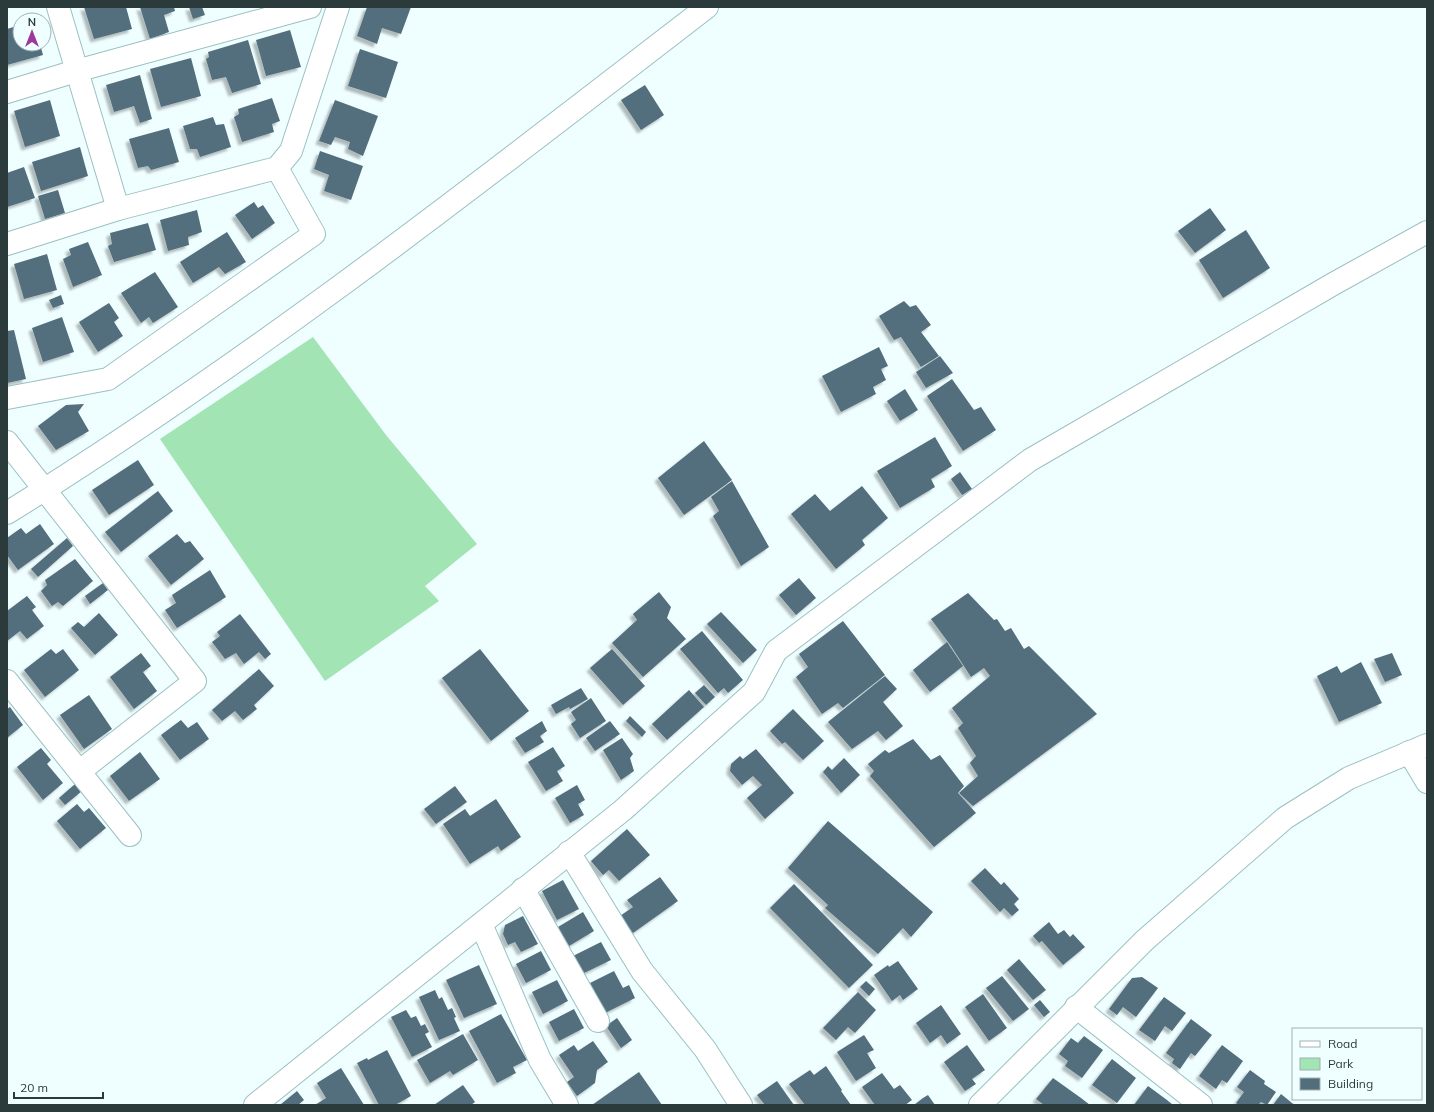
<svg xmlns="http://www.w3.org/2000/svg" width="1434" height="1112" font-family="Mulish,sans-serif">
	<defs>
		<filter id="shadow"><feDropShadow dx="-3.5" dy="3.5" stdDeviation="1" flood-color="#0004"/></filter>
	</defs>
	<rect width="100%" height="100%" fill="#effeff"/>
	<!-- green -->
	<polygon fill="#a2e4b4" points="313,337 386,435 477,544 425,586 439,601 325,681 160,439"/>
	<!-- building -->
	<g fill="#526e7b" filter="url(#shadow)">
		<polygon points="84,7 126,7 132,29 94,39"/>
		<polygon points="140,7 174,7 175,11 164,15 169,32 150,39"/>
		<polygon points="189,7 202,7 205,15 193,19"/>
		<polygon points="367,7 411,7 401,34 382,28 377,44 357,36"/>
		<polygon points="20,25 20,44 40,44 43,55 7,65 7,29"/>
		<polygon points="290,30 301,67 266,76 256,40"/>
		<polygon points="248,40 261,84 232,93 226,77 212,80 206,59 209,57 208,52"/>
		<polygon points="360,49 398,62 386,98 348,86"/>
		<polygon points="191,58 201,96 161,107 150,69"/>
		<polygon points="140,75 152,119 140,123 134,106 114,112 106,85"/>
		<polygon points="645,85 664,115 641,130 621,100"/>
		<polygon points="272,98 280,121 272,124 274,132 242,142 234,117 239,114 238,109"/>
		<polygon points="50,100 60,136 25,147 14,111"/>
		<polygon points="335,100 378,116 363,156 348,149 350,142 335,137 331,145 319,141"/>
		<polygon points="213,117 216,125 224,124 231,147 200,157 197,149 190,149 183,126"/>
		<polygon points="169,128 179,162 151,170 148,166 138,168 129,139"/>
		<polygon points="80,147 88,176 41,191 32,162"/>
		<polygon points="320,151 363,166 351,200 324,191 329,175 314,169"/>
		<polygon points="24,167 35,198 7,207 7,173"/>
		<polygon points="58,190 65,213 45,219 38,196"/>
		<polygon points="254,202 258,208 263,205 275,223 252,239 235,215"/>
		<polygon points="1210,208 1226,230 1195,253 1178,231"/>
		<polygon points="197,210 202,232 188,237 189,245 168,251 160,220"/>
		<polygon points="148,223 156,250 114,262 108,246 112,244 110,233"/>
		<polygon points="1246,230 1270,268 1223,298 1199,260"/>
		<polygon points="227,232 246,262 225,274 219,267 193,283 180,262"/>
		<polygon points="88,242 102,275 73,287 63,259 71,255 69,249"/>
		<polygon points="47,254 57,290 24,299 14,264"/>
		<polygon points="155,272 178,307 153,323 149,317 141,323 121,293"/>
		<polygon points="61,295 64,304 53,308 49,300"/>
		<polygon points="904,301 910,307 916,305 931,325 921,332 939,356 921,367 901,337 894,340 879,316"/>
		<polygon points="109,303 119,318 114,322 123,336 98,352 79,322"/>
		<polygon points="62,317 74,352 43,362 32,328"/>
		<polygon points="14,330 26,379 7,383 7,331"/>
		<polygon points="879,347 888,366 881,369 886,380 873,387 876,394 841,412 822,376"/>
		<polygon points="940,356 953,373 926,388 916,372"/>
		<polygon points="952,379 974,410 981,407 996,430 963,451 927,396"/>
		<polygon points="905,389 918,410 900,421 887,401"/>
		<polygon points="84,404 78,412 89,431 56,450 38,426 66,405"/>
		<polygon points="935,437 952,466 931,479 935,487 900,508 877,471"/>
		<polygon points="704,441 732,480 684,515 658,478"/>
		<polygon points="138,460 154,485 109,515 92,490"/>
		<polygon points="960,472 972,489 962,495 951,479"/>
		<polygon points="732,481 769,547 741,566 713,516 719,511 711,497"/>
		<polygon points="862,486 888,518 862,540 865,545 836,569 791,514 815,494 830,511"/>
		<polygon points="158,491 173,511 121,552 105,532"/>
		<polygon points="40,524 54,544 18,570 7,555 7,538 21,528 26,534"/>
		<polygon points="177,534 185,543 190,541 204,559 171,585 148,556"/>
		<polygon points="67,538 73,546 38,577 31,569"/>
		<polygon points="75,559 93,581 63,606 58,602 52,606 41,591 47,585 45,580"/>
		<polygon points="210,570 226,597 177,628 165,610 176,603 172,595"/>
		<polygon points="799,578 816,598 796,615 779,595"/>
		<polygon points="103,583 108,590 90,604 85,596"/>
		<polygon points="659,592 671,607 667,618 686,639 643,677 612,643 637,620 633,614"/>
		<polygon points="968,593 994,620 997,619 1005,631 1011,628 1024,649 1029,646 1097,714 973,806 959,793 978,776 970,763 976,756 958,728 963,723 952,708 990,676 984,668 971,677 951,646 931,619"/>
		<polygon points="27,596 36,607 32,610 44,626 27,639 20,631 7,641 7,611"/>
		<polygon points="721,612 757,650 743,663 707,624"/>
		<polygon points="99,613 118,635 95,655 71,628 78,622 84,627"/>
		<polygon points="240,614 271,654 265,659 259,652 244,664 236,653 225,659 212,642 220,636 217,632"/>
		<polygon points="843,621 885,675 843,708 838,703 822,714 796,677 808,667 799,654"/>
		<polygon points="702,631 743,680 728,693 724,688 718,693 680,649"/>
		<polygon points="947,642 963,666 930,692 913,670"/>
		<polygon points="51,649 56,654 63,649 79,670 45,697 24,670"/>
		<polygon points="480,649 529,711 491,741 442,678"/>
		<polygon points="612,649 645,686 623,705 590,668"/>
		<polygon points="141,653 151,666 143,672 157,691 134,709 110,677"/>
		<polygon points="1392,653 1402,675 1385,682 1374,659"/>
		<polygon points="1361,662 1382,703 1339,722 1317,676 1337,666 1341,673"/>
		<polygon points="259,669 274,686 254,705 257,709 243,720 235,711 222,721 212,710"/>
		<polygon points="885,676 897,689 883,702 903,726 886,740 878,731 852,749 828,722"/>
		<polygon points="704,685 715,697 706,705 695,693"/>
		<polygon points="581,688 588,699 570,709 569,707 556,714 551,705"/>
		<polygon points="689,690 704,707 667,740 652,724"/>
		<polygon points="89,695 112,729 84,749 60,715"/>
		<polygon points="591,698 606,721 580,738 571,724 576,720 571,712"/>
		<polygon points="10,707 23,725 7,738 7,709"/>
		<polygon points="793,709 824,741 803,760 785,742 782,744 770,731"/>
		<polygon points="630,716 646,732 642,737 626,721"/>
		<polygon points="181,720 188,728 197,722 209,739 180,760 161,735"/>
		<polygon points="542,721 547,731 540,736 544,742 525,753 515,738"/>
		<polygon points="610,721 620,734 595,751 586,738"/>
		<polygon points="622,738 633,754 630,758 634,771 621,780 603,750"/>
		<polygon points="913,739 931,760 940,755 964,786 958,793 976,813 934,847 870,776 874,771 868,764 885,750 889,753"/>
		<polygon points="553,747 565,766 557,771 563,781 546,791 528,762"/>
		<polygon points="41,748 51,760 47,764 63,783 43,800 17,767"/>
		<polygon points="756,749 794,793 765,819 747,798 762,785 753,776 742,785 730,771 731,764 740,756 743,759"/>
		<polygon points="140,752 160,779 129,801 110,776"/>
		<polygon points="844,758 860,775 841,793 823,772 828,766 832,770"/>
		<polygon points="75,784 82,791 65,805 59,798"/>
		<polygon points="577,785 585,800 578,804 584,815 570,823 555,798"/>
		<polygon points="455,786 467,802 436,824 424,809"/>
		<polygon points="496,799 521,837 501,851 498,846 470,864 443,824 465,809 470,816"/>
		<polygon points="77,804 84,812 89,808 106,828 80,849 57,821"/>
		<polygon points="828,821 933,912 911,937 903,928 878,954 825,908 828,905 788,868"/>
		<polygon points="627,829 650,855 619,881 609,870 603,875 591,861"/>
		<polygon points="985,868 1001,885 1004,882 1019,899 1014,904 1019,910 1012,916 1004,908 1000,912 971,881"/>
		<polygon points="660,877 678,901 633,933 620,916 633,907 627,900"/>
		<polygon points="563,880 579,909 557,920 542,891"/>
		<polygon points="794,884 873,965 849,988 770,908"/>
		<polygon points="583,912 594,931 569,946 558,927"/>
		<polygon points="523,916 538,944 521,952 515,942 508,945 503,934 505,925"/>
		<polygon points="1049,922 1058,934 1064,930 1070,937 1073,934 1085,947 1063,965 1042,941 1039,943 1033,936"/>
		<polygon points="601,942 611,960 582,974 573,956"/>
		<polygon points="541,951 551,970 526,983 516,964"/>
		<polygon points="1019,959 1046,990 1033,1000 1007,970"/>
		<polygon points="898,961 918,989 903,1000 900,995 892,1001 874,975 888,965 889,967"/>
		<polygon points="479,965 497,1004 464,1018 446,980"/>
		<polygon points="614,971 623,988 629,985 635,998 605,1013 590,983"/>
		<polygon points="1002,976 1029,1009 1013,1021 986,988"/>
		<polygon points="1142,977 1158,988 1136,1017 1123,1007 1117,1015 1109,1009 1132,978"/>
		<polygon points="557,980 568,1001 543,1014 532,992"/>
		<polygon points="866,981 875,989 869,996 860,987"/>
		<polygon points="435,990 439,999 442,997 448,1010 452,1008 456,1017 454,1018 460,1031 439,1040 419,997"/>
		<polygon points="858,992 876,1010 855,1033 848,1027 836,1040 823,1028"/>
		<polygon points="983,994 1007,1028 989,1041 965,1007"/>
		<polygon points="1164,997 1186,1013 1172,1031 1165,1026 1155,1041 1139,1030"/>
		<polygon points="1040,1000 1050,1012 1044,1017 1034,1005"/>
		<polygon points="941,1005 961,1034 947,1044 941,1035 930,1043 916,1023"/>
		<polygon points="574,1009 584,1028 559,1041 549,1022"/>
		<polygon points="406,1010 411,1018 416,1016 421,1026 425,1024 429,1032 425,1034 432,1047 412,1057 391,1017"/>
		<polygon points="501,1014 527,1060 513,1067 516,1073 497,1083 469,1031"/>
		<polygon points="617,1018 632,1040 621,1048 606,1026"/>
		<polygon points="1191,1019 1212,1035 1195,1056 1191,1053 1180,1069 1172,1063 1174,1059 1166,1053"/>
		<polygon points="463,1034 478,1060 453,1075 450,1071 430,1083 417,1060"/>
		<polygon points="864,1035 874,1050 867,1053 876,1068 856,1081 837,1052"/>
		<polygon points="1084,1036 1103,1050 1082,1078 1065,1066 1068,1061 1059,1054 1071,1038 1078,1043"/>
		<polygon points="593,1041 608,1062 597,1070 595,1083 577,1096 567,1082 574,1077 559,1055 574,1045 578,1051"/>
		<polygon points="967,1045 985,1070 972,1079 976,1084 965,1091 944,1062"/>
		<polygon points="1222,1045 1243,1061 1227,1083 1222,1080 1216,1089 1199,1076"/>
		<polygon points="387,1050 411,1096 395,1105 379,1105 357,1063 367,1058 368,1060"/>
		<polygon points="1112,1059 1136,1078 1117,1103 1092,1085"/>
		<polygon points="826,1066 842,1090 841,1091 851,1105 805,1105 789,1084 810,1070 814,1075"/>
		<polygon points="341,1068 364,1105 315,1105 326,1098 317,1083"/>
		<polygon points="1250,1070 1265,1081 1264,1084 1276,1092 1267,1105 1261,1102 1258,1105 1239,1105 1236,1103 1244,1092 1237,1087"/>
		<polygon points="639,1072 662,1105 592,1105"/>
		<polygon points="882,1073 894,1089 900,1085 912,1100 905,1105 875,1105 862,1087"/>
		<polygon points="1053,1078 1081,1098 1090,1105 1044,1105 1036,1099"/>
		<polygon points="777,1081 794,1105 765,1105 757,1095"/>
		<polygon points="463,1085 475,1102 471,1105 434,1105"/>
		<polygon points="1148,1086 1167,1100 1173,1105 1134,1105"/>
		<polygon points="297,1091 304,1100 298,1105 280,1105"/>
		<polygon points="1281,1094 1292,1103 1295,1105 1273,1105"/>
		<polygon points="928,1095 935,1105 914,1105 923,1098"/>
	</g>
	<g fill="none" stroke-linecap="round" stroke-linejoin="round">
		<defs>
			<g id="minor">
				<polyline points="58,7 118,209"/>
				<polyline points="7,92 76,71 310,7"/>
				<polyline points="7,244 118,209 277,168 291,151 338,7"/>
				<polyline points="7,398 108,379 314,234 277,168"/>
				<polyline points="7,442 195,681 80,771"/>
				<path d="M7,513c245,-152 472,-330 700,-506"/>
				<polyline points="7,681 130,835"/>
				<polyline points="1409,752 1427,782"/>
				<polyline points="569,852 642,971 705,1049 741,1105"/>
				<polyline points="523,889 598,1021"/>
				<polyline points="481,924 540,1060 567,1105"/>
				<polyline points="1076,1007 1201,1105"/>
				<polyline points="255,1105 623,810 754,692 776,651 1030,460 1335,283 1427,232"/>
				<polyline points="980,1105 1145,940 1285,818 1349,778 1427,745"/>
			</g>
		</defs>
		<!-- minor casing -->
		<use href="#minor" stroke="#9bc0c3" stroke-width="24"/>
		<!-- minor -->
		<use href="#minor" stroke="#fff" stroke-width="22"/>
	</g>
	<!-- border -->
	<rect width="1434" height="1112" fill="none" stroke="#2b3a3b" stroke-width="16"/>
	<!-- legend -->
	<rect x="1292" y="1028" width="130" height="72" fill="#effeff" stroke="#a1b0b1"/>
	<rect x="1300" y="1041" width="20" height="6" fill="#ffffff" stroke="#a1b0b1"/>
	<text x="1328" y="1048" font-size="12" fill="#2b3a3b">Road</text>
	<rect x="1300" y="1058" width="20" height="12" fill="#a2e4b4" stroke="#a1b0b1"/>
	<text x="1328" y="1068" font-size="12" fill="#2b3a3b">Park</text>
	<rect x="1300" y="1078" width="20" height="12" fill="#526e7b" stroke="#a1b0b1"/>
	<text x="1328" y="1088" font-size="12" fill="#2b3a3b">Building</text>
	<!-- north arrow -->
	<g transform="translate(32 32)"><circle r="19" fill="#effeff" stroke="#a1b0b1"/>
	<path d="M0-3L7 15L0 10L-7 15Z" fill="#9e389c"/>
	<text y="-6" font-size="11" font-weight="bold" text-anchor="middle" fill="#2b3a3b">N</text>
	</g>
	<!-- scale -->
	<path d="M14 1092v6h89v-6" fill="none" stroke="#2b3a3b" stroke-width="2"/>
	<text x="20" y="1092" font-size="12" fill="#2b3a3b" stroke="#effeff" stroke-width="3" paint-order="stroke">20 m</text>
</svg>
